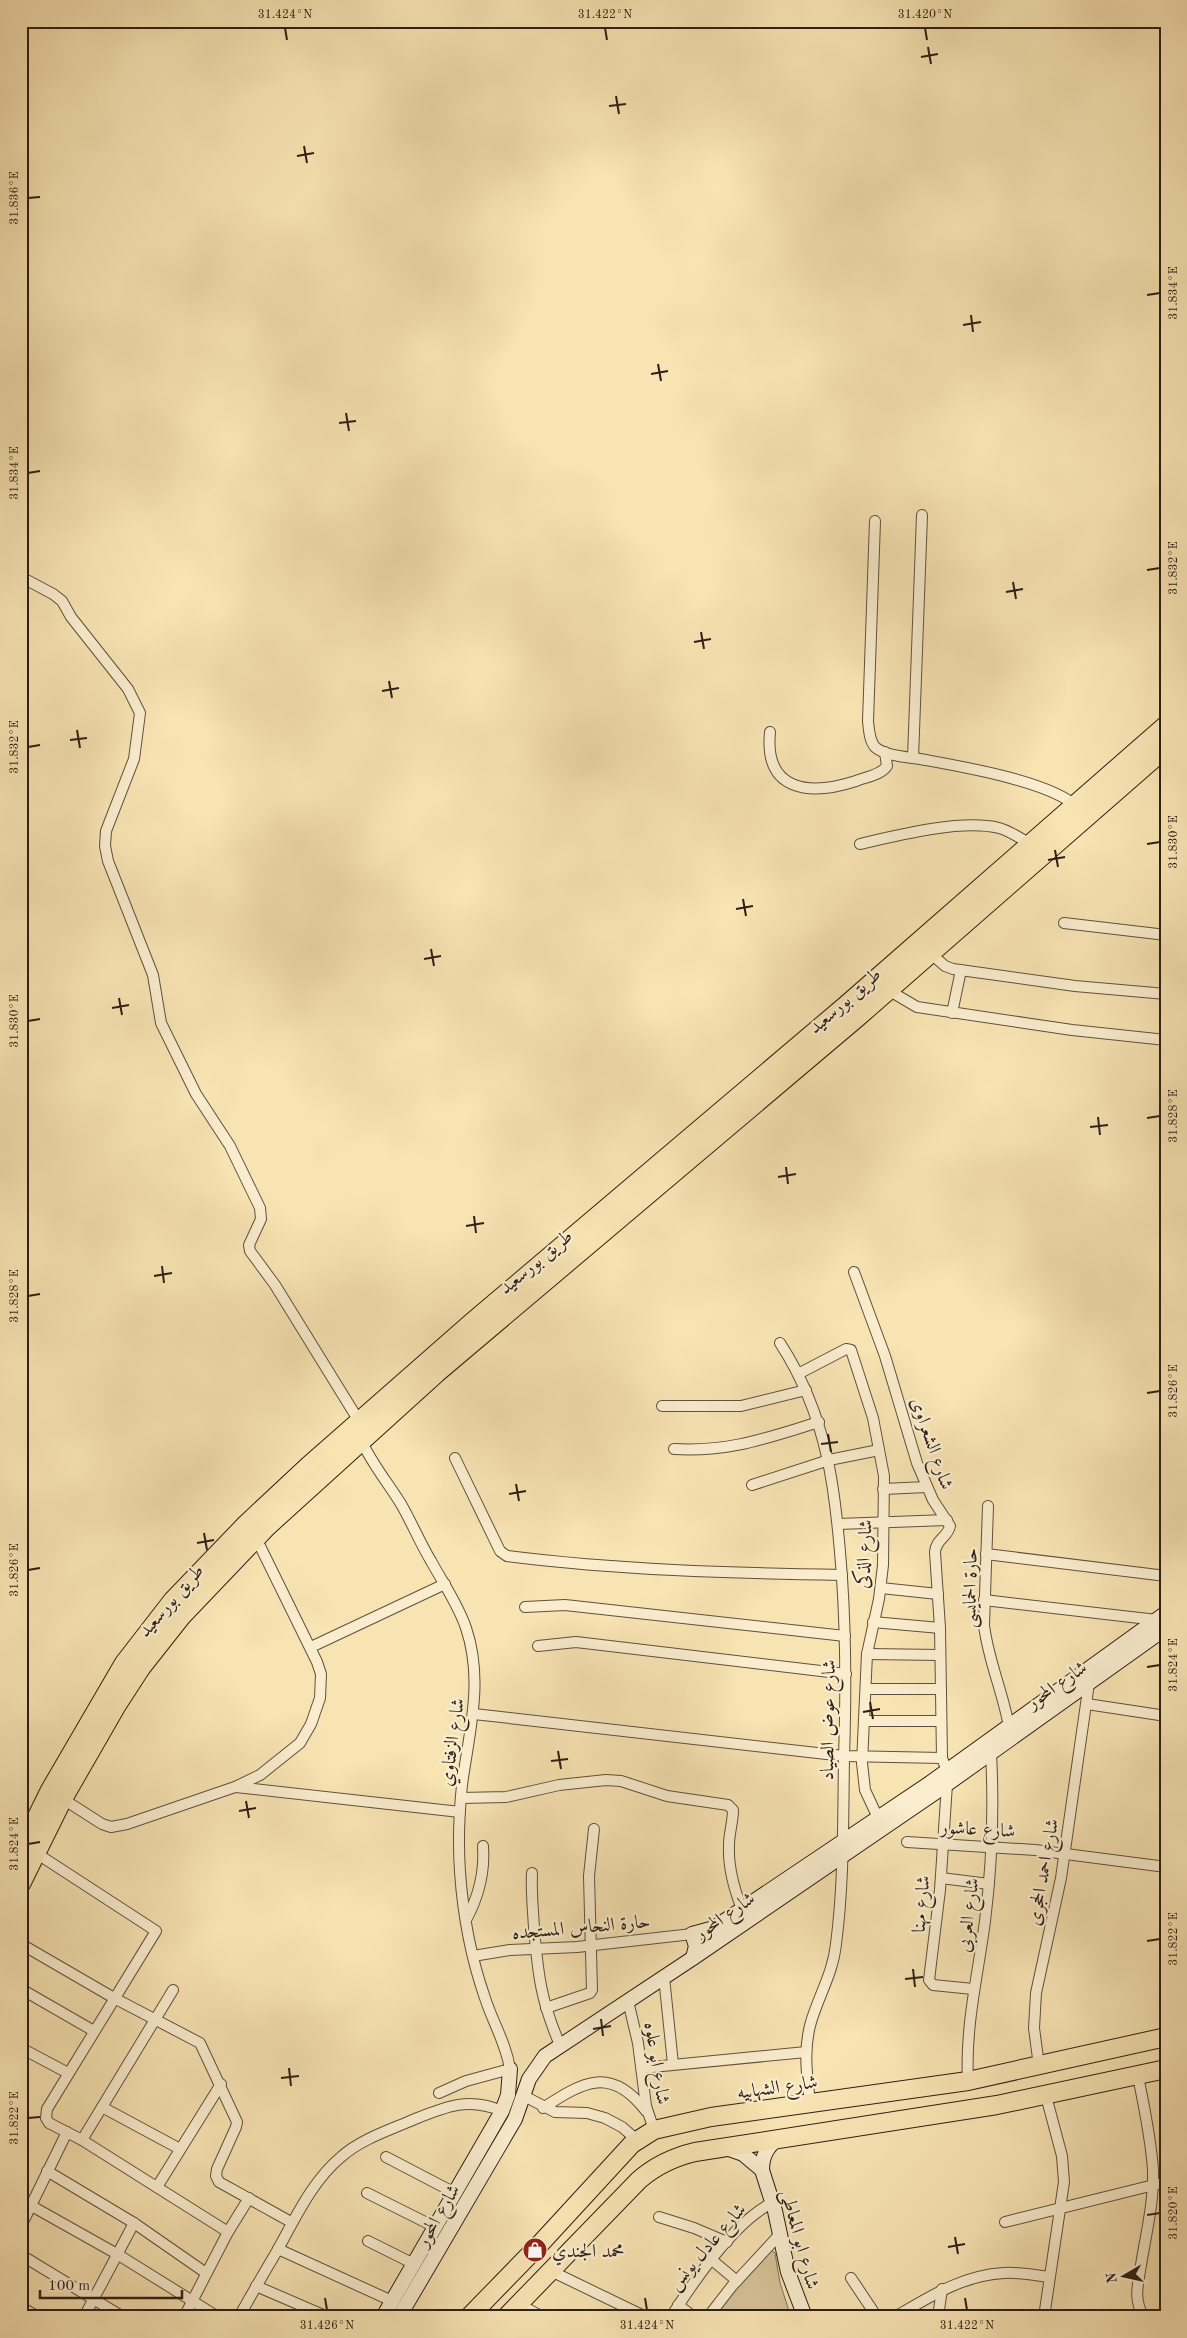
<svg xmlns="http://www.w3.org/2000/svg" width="1187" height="2338" font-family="'Old Standard TT',Amiri,serif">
	<rect width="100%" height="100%" fill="#f8e3b3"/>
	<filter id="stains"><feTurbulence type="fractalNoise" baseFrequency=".004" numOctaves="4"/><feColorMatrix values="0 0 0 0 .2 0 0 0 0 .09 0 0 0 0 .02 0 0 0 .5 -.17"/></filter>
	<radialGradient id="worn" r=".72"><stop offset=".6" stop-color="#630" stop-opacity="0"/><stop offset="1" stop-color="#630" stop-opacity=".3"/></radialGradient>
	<!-- green -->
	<polygon fill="#d5c298" stroke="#807057" points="770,2249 775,2253 780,2283 791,2317 712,2317"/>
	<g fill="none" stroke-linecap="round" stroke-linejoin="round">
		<defs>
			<g id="street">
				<path d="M875,521l-7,200c1,8 1,19 7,26 10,9 32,10 45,12 38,7 130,22 157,48"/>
				<polyline points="21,577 53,594 62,601 71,617 128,689 140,713 134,759 106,831 105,846 108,861 153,975 161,1023 196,1094 230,1146 260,1208 261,1219 249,1245 250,1251 275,1285 359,1421"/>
				<path d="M770,732c-6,60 40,64 86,49 10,-4 25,-6 31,-15l-2,-14"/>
				<polyline points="913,758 922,515"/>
				<path d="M860,844c38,-9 102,-25 139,-16 11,3 21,10 31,16"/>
				<polyline points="1064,923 1166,935"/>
				<polyline points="930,953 945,966 953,969 1075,986 1166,994"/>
				<polyline points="888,990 917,1007 1072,1030 1166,1040"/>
				<polyline points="952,1013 961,970"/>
				<path d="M854,1272l31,84 32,107 16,37 17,26c-2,11 -14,13 -15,26l5,76 2,130 5,13"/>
				<path d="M780,1343c48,74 56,148 62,235 4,59 4,119 2,179 -1,62 0,126 -8,187 -3,29 -17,51 -25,78 -8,27 -4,54 -1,81"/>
				<polyline points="798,1374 846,1349 851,1350 873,1418 884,1476 883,1565 879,1599 867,1654 862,1763 865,1790 878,1818"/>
				<polyline points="662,1406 741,1406 806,1390"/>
				<path d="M361,1440c11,24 27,43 40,64 11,19 19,39 30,57 12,22 27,43 35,67 18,53 3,104 -4,157 -3,29 -4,58 -2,87 3,43 11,86 25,126 8,25 21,45 25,71l-44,12 -27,12"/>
				<path d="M674,1449c57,3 92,-11 145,-27"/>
				<path d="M455,1458l45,93 7,5c111,14 222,17 335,19"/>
				<polyline points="752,1485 829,1460 879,1450"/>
				<polyline points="883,1489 927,1487"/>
				<path d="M988,1506l-4,119c4,35 19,67 25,102"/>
				<polyline points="838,1524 947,1520"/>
				<polyline points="986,1554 1166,1576"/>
				<polyline points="881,1588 938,1594"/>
				<polyline points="984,1600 1157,1620"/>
				<polyline points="525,1607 565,1605 845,1636"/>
				<polyline points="873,1622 940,1628"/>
				<polyline points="538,1646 576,1642 846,1674"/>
				<polyline points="311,1647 445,1584"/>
				<polyline points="867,1654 940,1655"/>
				<polyline points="866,1689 941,1689"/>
				<polyline points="1087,1704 1166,1716"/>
				<polyline points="474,1714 844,1756 942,1758"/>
				<polyline points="864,1721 941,1721"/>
				<polyline points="947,1784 940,1890 929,1980 933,1985 973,1989"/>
				<polyline points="236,1787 460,1812"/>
				<path d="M461,1798l45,-1 53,-12 47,-5 15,1 46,15 61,9 5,5c0,12 -4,23 -4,35 -1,22 5,44 13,64"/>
				<polyline points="63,1799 102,1824 111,1827 127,1824 235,1787 260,1775 300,1743 311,1724 320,1698 321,1674 317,1662 256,1538"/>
				<polyline points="907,1842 1035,1850 1166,1867"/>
				<polyline points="36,1853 156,1931 47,2109 46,2118 49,2123 82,2140 228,2232"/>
				<path d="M532,1873c-1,19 1,36 2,55 4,47 7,73 26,117"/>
				<polyline points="941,1878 989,1884"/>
				<path d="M466,1920c13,-24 19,-47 17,-74"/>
				<polyline points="21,1944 114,1998 200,2043 237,2122 236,2127 217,2169 216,2176 219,2182 291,2222"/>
				<polyline points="473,1956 510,1950 577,1947 692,1934"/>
				<polyline points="664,1977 673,2064"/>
				<polyline points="21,1989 94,2031"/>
				<polyline points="628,2001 638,2043 646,2106 654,2130"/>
				<polyline points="546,2008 590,1993 592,1990 589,1876 594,1829"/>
				<polyline points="21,2048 68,2073"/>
				<polyline points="1039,2066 1034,2028 1036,1993 1061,1878 1089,1683"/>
				<polyline points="642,2068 806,2052"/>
				<path d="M1138,2076c6,31 13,62 15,94 1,32 -7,64 -12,95 -3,19 -8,35 3,52"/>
				<path d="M968,2081c-3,-55 10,-106 17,-160 7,-56 9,-112 6,-168"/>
				<polyline points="524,2096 555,2112 587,2113 605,2118 622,2127 637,2140"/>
				<polyline points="102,2107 180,2149"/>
				<path d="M543,2108c41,-27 68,-42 103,3"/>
				<polyline points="82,2140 173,1990"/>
				<polyline points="386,2157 455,2193"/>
				<polyline points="47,2171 134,2223 206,2273"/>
				<polyline points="157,2187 221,2084"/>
				<polyline points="367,2193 435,2227"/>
				<polyline points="21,2200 117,2254 218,2317"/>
				<polyline points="659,2217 694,2228 727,2242"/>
				<polyline points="1005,2222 1166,2182"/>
				<polyline points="21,2226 67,2132"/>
				<polyline points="368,2241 414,2264"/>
				<polyline points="278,2249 392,2301"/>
				<polyline points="21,2255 123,2317"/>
				<polyline points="712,2260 737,2281"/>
				<polyline points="551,2271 646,2317"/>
				<polyline points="851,2278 877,2317"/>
				<polyline points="256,2286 328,2317"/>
				<polyline points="518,2304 543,2317"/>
				<polyline points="678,2305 694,2317"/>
				<polyline points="21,2307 38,2317"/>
				<polyline points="84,2317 134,2223"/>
				<polyline points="184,2317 228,2232 249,2198"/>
				<path d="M239,2317c12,-22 25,-44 38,-66 18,-32 35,-70 64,-94 20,-18 49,-27 74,-38 32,-13 54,-22 87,-8"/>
				<path d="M671,2317c22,-35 64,-96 101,-114"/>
				<polyline points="708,2317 732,2286 780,2234"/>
				<path d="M895,2317c34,-20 68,-42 109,-44 15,-1 30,2 45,4"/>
				<polyline points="938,2317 942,2289"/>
				<polyline points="1044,2317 1064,2182 1062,2156 1046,2096"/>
			</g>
			<g id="secondary">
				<polyline points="693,1958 696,1946 692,1934 714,1928 930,1783 1166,1613"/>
				<polyline points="726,2148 743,2154 762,2170 775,2211 788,2272 805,2317"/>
				<path d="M762,2170c0,-13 5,-24 16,-31"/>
				<polyline points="383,2317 502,2111 508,2095 510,2069"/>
				<polyline points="399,2317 515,2119 529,2079 545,2056 693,1958 936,1792 1166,1628"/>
			</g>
			<g id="highway">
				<polyline points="21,1849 50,1790 124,1663 172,1601 246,1524 308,1466 472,1322 846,1005 1166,725"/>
				<polyline points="21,1884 63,1799 117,1705 141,1668 182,1616 267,1527 437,1373 857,1018 1166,748"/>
				<polyline points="469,2317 540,2244 632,2144 654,2130 711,2117 968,2081 1166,2037"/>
				<path d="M506,2317l133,-137c16,-14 35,-23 56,-28l302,-47 169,-36"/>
			</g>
		</defs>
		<!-- street casing -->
		<use href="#street" stroke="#5f503d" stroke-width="12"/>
		<!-- secondary casing -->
		<use href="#secondary" stroke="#2c1f16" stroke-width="16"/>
		<!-- highway casing -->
		<use href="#highway" stroke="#2c1f16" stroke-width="20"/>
		<!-- street -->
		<use href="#street" stroke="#faedce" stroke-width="10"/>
		<!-- secondary -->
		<use href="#secondary" stroke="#faedce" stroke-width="14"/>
		<!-- highway -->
		<use href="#highway" stroke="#f8e3b3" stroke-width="18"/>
	</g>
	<!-- ticks -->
	<path fill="none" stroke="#2c1f16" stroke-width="2" d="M285,28l2,12M605,28l2,12M925,28l2,12M928,47l3,17M921,57l17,-3M616,96l3,18M609,106l17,-2M304,146l3,17M297,156l17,-3M28,198l12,-1M1147,295l13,-2M971,315l2,17M963,325l18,-3M658,364l3,17M651,374l17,-3M346,413l3,18M339,423l17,-2M28,473l12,-2M1147,570l13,-2M1013,582l3,17M1006,592l17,-3M701,632l3,17M694,642l17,-3M389,681l3,17M382,691l17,-3M77,730l3,18M70,740l17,-2M28,747l12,-2M1147,844l13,-2M1055,850l3,17M1048,860l17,-3M743,899l3,17M736,909l17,-3M431,949l3,17M424,959l17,-3M119,998l3,17M112,1008l17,-3M28,1021l12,-2M1098,1117l2,18M1147,1118l13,-2M1090,1127l18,-2M786,1167l2,17M778,1177l18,-3M474,1216l2,17M466,1226l18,-3M162,1266l2,17M154,1276l18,-3M28,1296l12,-2M1147,1393l13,-2M828,1434l3,18M821,1444l17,-2M516,1484l3,17M509,1494l17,-3M204,1533l3,17M197,1543l17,-3M28,1570l12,-2M1147,1667l13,-2M870,1702l3,17M863,1712l17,-3M558,1751l3,18M551,1761l17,-2M246,1801l3,17M239,1811l17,-3M28,1844l12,-2M1147,1941l13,-2M913,1969l2,18M905,1979l18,-2M601,2019l2,17M593,2029l18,-3M289,2068l2,18M281,2078l18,-2M28,2118l12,-1M1147,2215l13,-2M955,2237l3,17M948,2247l17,-3M325,2298l2,12M645,2298l2,12M965,2298l2,12"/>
	<!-- icons -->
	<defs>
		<symbol id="shop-disc" viewBox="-11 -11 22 22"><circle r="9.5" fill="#8f2418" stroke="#faedce"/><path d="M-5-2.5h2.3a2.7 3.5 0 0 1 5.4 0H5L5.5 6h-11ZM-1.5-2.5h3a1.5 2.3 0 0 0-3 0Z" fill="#fff"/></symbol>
	</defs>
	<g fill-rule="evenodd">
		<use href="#shop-disc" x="521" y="2236" width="28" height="28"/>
	</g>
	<g text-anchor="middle" stroke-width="4.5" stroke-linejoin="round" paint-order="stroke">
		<!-- street labels -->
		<g font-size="19" fill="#2c1f16" stroke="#faedce">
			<text transform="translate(844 1000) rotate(-41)" y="7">طريق بورسعيد</text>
			<text transform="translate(535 1261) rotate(-40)" y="7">طريق بورسعيد</text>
			<text transform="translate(933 1443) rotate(71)" y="7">شارع الشعراوى</text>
			<text transform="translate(863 1554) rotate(-87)" y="7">شارع الذكى</text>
			<text transform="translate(969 1588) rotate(-89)" y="7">حارة الحمايسى</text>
			<text transform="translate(170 1600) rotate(-49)" y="7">طريق بورسعيد</text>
			<text transform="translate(1056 1684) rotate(-35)" y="7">شارع المحور</text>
			<text transform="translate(827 1720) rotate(-89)" y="7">شارع عوض الصياد</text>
			<text transform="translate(451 1742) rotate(-82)" y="7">شارع الزفتاوي</text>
			<text transform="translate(978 1828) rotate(3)" y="7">شارع عاشور</text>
			<text transform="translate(1042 1872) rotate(-80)" y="7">شارع احمد الحجرى</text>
			<text transform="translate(920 1904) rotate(-85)" y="7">شارع مهنا</text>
			<text transform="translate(724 1915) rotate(-35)" y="7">شارع المحور</text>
			<text transform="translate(967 1915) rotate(-83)" y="7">شارع العربى</text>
			<text transform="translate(581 1926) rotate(-5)" y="7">حارة النحاس المستجده</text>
			<text transform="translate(658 2063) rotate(81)" y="7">شارع ابو علوه</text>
			<text transform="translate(777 2086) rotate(-8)" y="7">شارع الشهابيه</text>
			<text transform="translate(437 2215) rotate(-60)" y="7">شارع المحور</text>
			<text transform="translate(801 2239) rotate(75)" y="7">شارع ابو المعاطى</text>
			<text transform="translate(706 2246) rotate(-49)" y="7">شارع عادل يونس</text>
		</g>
		<!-- poi labels -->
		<g font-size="19" fill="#2c1f16" stroke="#faedce" text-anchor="start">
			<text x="552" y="2257">محمد الجندي</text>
		</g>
	</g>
	<!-- margin -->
	<rect width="1187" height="2338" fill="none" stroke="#f8e3b3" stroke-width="55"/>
	<!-- north arrow -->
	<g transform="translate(1124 2276) rotate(261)" stroke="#faedce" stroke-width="4" paint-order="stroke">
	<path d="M0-4L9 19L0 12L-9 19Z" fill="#2c1f16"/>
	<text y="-8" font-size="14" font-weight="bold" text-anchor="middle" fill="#2c1f16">N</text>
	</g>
	<!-- scale -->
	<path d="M40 2290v8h142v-8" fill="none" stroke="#2c1f16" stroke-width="2.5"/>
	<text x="48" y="2290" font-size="15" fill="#2c1f16" stroke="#faedce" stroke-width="4" paint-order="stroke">100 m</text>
	<rect x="28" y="28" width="1132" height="2282" fill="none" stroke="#2c1f16" stroke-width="2"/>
	<g font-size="12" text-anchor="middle" fill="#2c1f16">
		<text x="285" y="18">31.424°N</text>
		<text x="605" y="18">31.422°N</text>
		<text x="925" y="18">31.420°N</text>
		<text transform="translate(14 198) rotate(-90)" y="4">31.836°E</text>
		<text transform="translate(1173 293) rotate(-90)" y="4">31.834°E</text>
		<text transform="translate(14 473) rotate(-90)" y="4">31.834°E</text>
		<text transform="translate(1173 568) rotate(-90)" y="4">31.832°E</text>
		<text transform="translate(14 747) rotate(-90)" y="4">31.832°E</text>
		<text transform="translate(1173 842) rotate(-90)" y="4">31.830°E</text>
		<text transform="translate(14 1021) rotate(-90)" y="4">31.830°E</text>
		<text transform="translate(1173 1116) rotate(-90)" y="4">31.828°E</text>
		<text transform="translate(14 1296) rotate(-90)" y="4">31.828°E</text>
		<text transform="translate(1173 1391) rotate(-90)" y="4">31.826°E</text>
		<text transform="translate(14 1570) rotate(-90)" y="4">31.826°E</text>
		<text transform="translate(1173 1665) rotate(-90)" y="4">31.824°E</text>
		<text transform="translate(14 1844) rotate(-90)" y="4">31.824°E</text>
		<text transform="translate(1173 1939) rotate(-90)" y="4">31.822°E</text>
		<text transform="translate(14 2118) rotate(-90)" y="4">31.822°E</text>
		<text transform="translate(1173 2213) rotate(-90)" y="4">31.820°E</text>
		<text x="327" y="2329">31.426°N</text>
		<text x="647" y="2329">31.424°N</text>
		<text x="967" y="2329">31.422°N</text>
	</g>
	<rect width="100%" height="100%" filter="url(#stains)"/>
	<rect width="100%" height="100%" fill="url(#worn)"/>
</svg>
